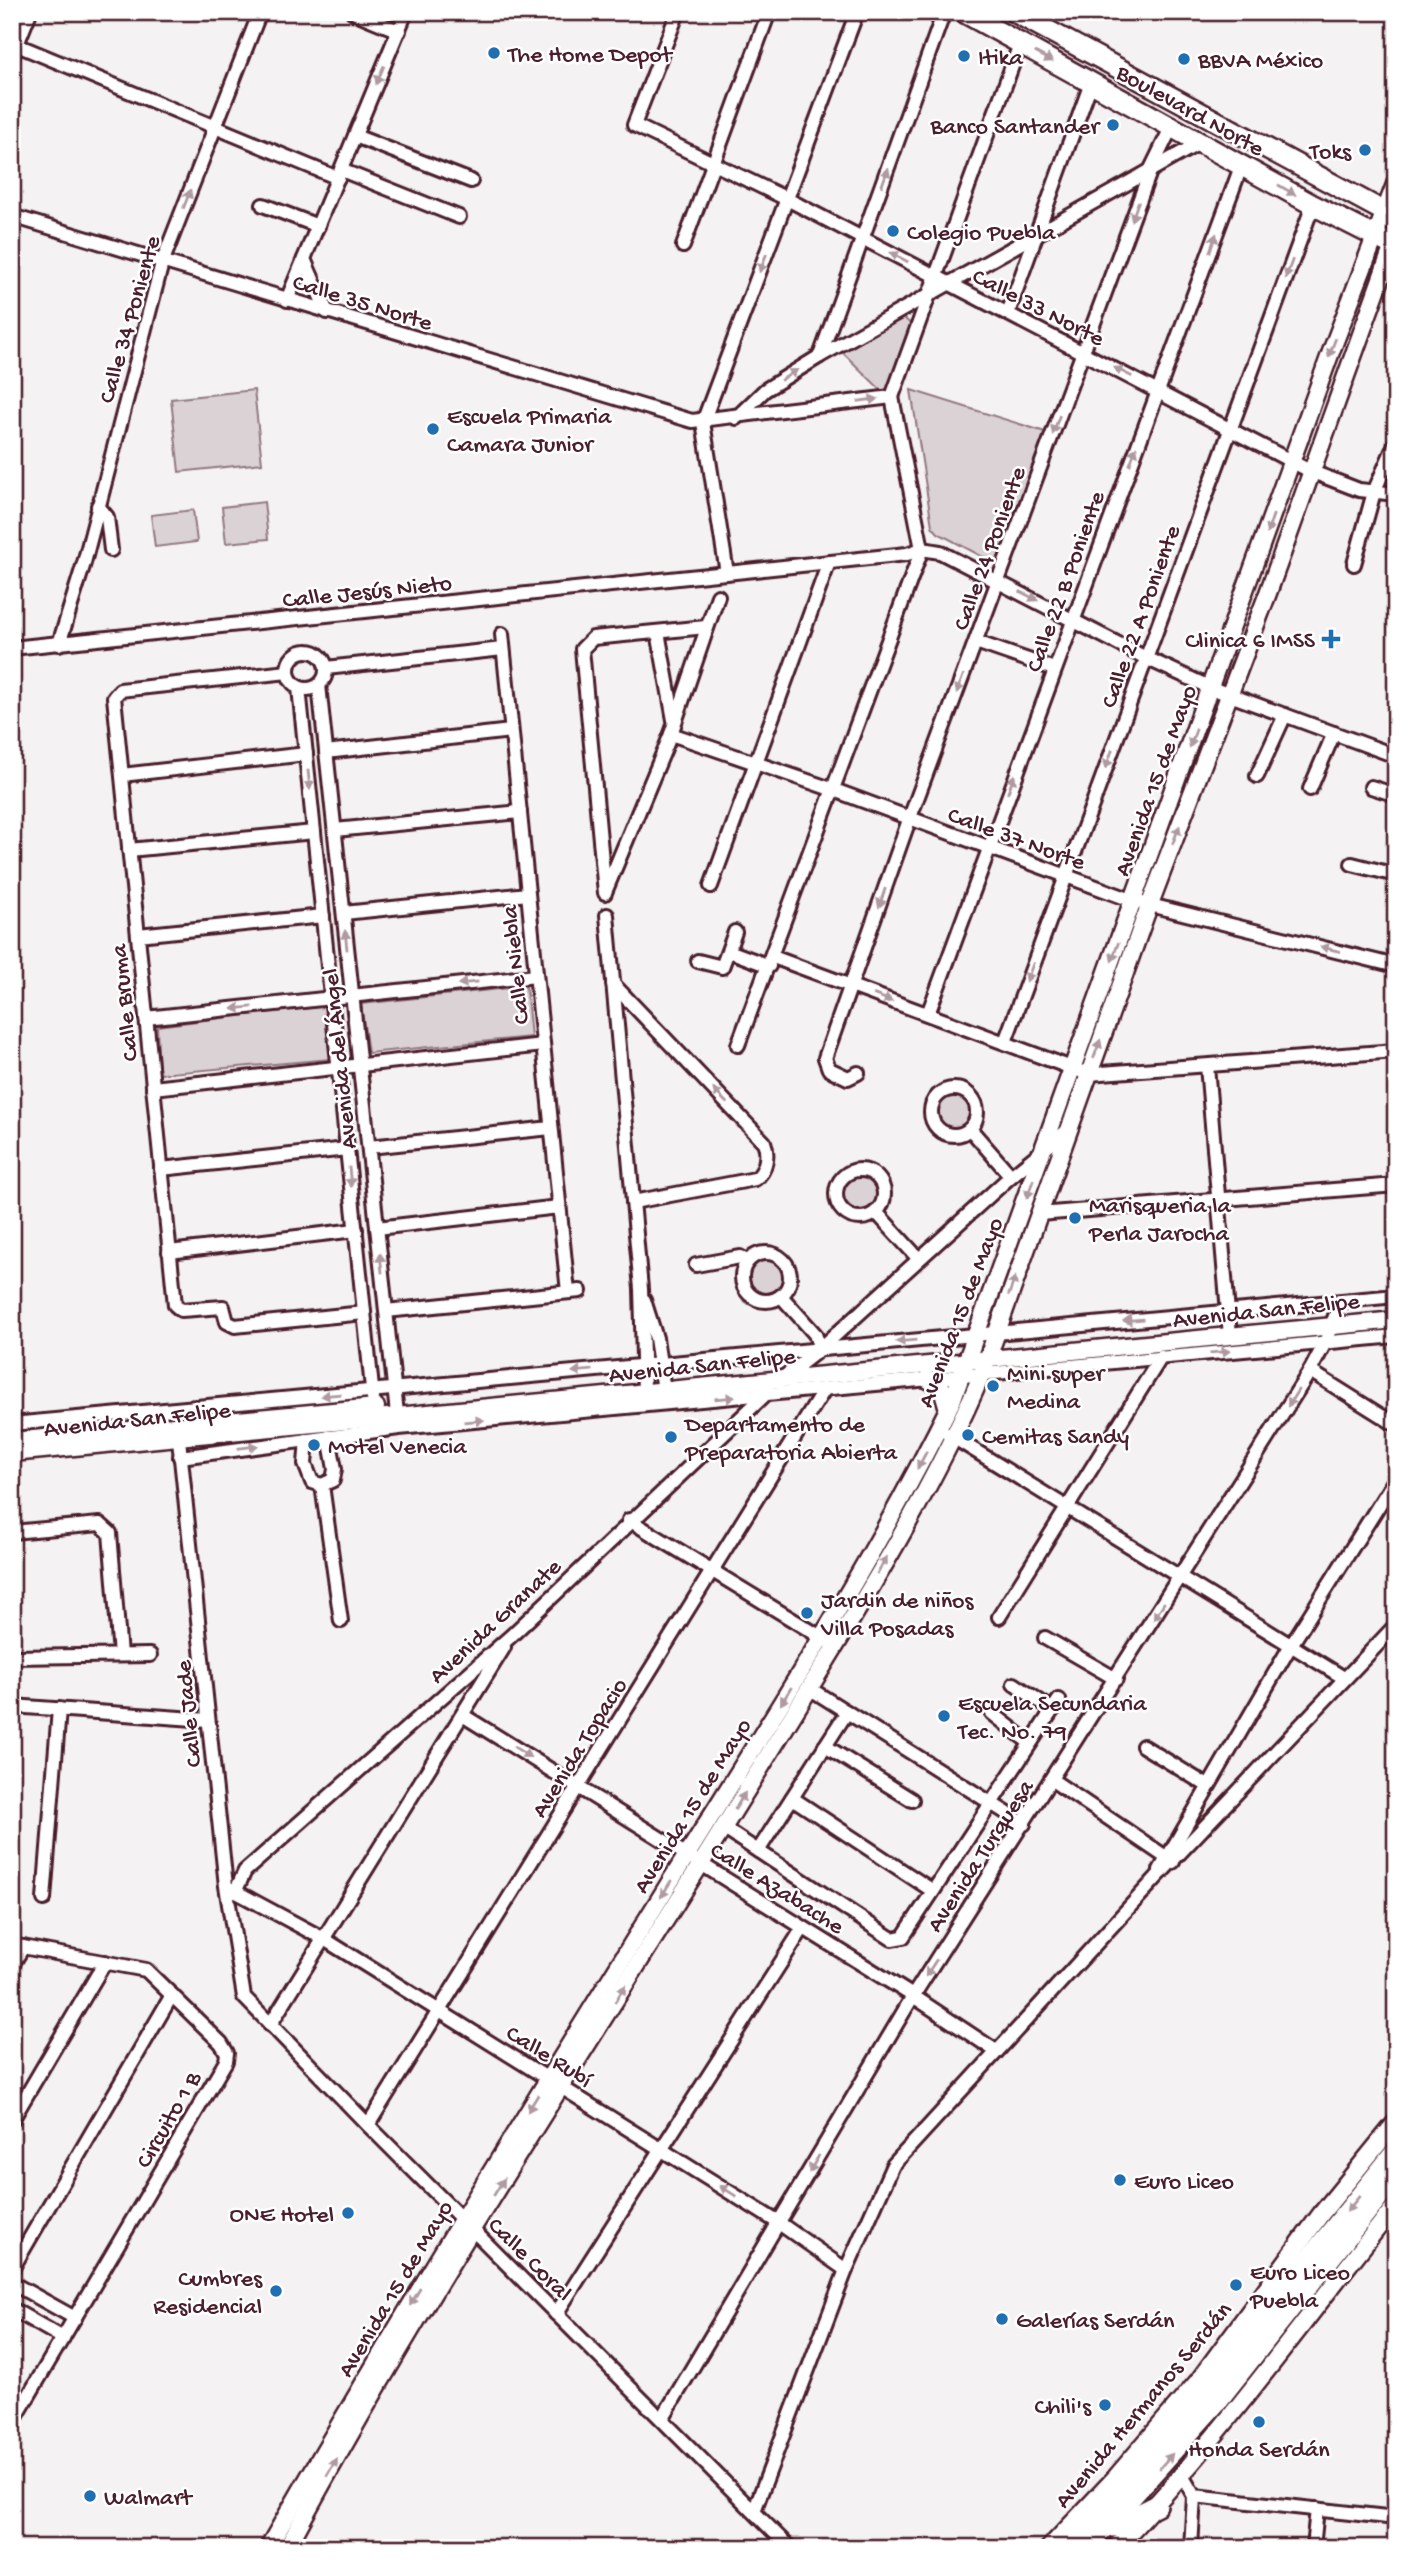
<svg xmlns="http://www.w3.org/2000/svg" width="1408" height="2560" font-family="'Gochi Hand',sans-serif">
	<rect width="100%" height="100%" fill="#f4f2f2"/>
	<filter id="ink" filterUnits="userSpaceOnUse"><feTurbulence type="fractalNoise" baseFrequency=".0143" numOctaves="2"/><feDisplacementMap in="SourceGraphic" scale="14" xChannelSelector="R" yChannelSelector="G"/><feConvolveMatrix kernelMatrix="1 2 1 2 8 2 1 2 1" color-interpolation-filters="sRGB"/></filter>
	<g filter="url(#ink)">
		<!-- green -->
		<g fill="#dbd2d5" stroke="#927880" stroke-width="2">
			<polygon points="904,318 913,326 891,388 883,392 840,350"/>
			<polygon points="254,390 262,463 179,472 171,399"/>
			<polygon points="911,390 1045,432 996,564 938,533 932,526"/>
			<polygon points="264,502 268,539 226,543 222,507"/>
			<polygon points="193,510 197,542 155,547 151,515"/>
			<polygon points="526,986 531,1037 368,1053 361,1004"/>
			<polygon points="327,1005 331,1059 159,1074 157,1026"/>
			<polygon points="962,1092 977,1109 969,1129 949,1132 934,1115 942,1095"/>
			<polygon points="868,1173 882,1190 875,1210 854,1213 840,1196 847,1177"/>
			<polygon points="773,1256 788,1273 780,1293 760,1297 745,1279 753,1260"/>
		</g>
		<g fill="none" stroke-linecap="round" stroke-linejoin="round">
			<defs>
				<g id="street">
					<polyline points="353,12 399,31"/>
					<polyline points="678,12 634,125 787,199 1310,471 1359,490 1396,494"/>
					<polyline points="17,45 338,178"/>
					<polyline points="12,57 30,12"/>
					<polyline points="355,136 471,181"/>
					<polyline points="341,170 459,217"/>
					<polyline points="263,205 318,226"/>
					<polyline points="12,216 692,421 892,397"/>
					<polyline points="683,246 769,12"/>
					<polyline points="304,259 327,312"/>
					<polyline points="287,300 406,12"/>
					<polyline points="1008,313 1091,83"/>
					<polyline points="820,356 944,12"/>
					<polyline points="892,397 1020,44"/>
					<polyline points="736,418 765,390 820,356 1201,142"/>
					<polyline points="98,506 107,517 111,550"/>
					<polyline points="1354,564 1374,492 1396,442"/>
					<polyline points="727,573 703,422 857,12"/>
					<polyline points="658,632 674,720"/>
					<polyline points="502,634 568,1292"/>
					<polyline points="976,642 1054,669"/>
					<polyline points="59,644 84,563 162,263 260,12"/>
					<polyline points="12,648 907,554 922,549 940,552 1146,658 1211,688 1396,756"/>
					<circle cx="307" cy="670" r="19"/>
					<polyline points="326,668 503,649"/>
					<polyline points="288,672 120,690 114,697 175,1305 181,1310 223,1307 227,1322 235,1326 364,1313"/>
					<polyline points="319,685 398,1423"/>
					<polyline points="299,688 373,1398"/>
					<polyline points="671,734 834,790 1134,901 1396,966"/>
					<polyline points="326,752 511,731"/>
					<polyline points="122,775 306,754"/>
					<polyline points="1257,776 1285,715"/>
					<polyline points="1371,787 1396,795"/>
					<polyline points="1310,789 1334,733"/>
					<polyline points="335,830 520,812"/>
					<polyline points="129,850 314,832"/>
					<polyline points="1352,864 1396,875"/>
					<polyline points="711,886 829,562"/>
					<polyline points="606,890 671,734 718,596"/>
					<polyline points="605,893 582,649 593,638 706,627"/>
					<polyline points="344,913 528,894"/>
					<polyline points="607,915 641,1289 644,1392"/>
					<polyline points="138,935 323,916"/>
					<polyline points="729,951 769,966"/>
					<polyline points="773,957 1088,1074 1396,1051"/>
					<polyline points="698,961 722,967 735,932"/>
					<path d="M613,984l151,158c5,12 2,30 -9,37l-122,23"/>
					<polyline points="928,1014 1242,164"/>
					<polyline points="146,1018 536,976"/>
					<polyline points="1005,1042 1313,205"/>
					<polyline points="738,1045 922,549 892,397"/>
					<polyline points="1207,1066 1230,1336"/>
					<polyline points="858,1073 848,1078 829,1069 825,1058 909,820 1151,169 1172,126"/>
					<polyline points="153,1088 543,1045"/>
					<circle cx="954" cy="1112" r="23"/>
					<polyline points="971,1130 1011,1176"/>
					<polyline points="369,1147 551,1128"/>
					<polyline points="161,1169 347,1149"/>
					<circle cx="860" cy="1194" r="24"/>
					<polyline points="876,1212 918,1258"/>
					<polyline points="1039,1214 1396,1185"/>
					<polyline points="377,1228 559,1207"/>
					<polyline points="169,1252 356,1230"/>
					<circle cx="766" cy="1277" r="24"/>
					<polyline points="696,1265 740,1257 747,1262"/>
					<polyline points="781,1296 815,1334 820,1349"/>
					<polyline points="644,1300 656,1338 664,1390"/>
					<polyline points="386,1311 580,1291"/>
					<polyline points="1310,1371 1396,1425"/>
					<polyline points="780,1380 820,1349 1011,1176 1068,1130"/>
					<polyline points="12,1424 1396,1296"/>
					<polyline points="178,1430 226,1886 244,1997 368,2125 790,2548"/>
					<polyline points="948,1434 1344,1678"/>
					<polyline points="307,1440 305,1464 312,1482 322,1485 333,1480 335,1469 329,1437"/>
					<polyline points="180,1457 399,1428 1396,1336"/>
					<polyline points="322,1485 341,1621"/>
					<polyline points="629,1520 829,1642"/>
					<polyline points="12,1532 100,1524 110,1533 120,1655"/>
					<polyline points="999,1617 1161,1357"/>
					<polyline points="1045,1638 1116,1679"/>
					<polyline points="12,1657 150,1655"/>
					<polyline points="1014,1684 1053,1710"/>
					<polyline points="809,1688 1024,1824"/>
					<polyline points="12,1706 208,1720"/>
					<polyline points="992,1713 1030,1743"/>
					<polyline points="464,1716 913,1996 996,2051"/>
					<polyline points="825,1746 912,1800"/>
					<polyline points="1143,1746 1208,1786"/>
					<polyline points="1052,1780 1173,1862"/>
					<polyline points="792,1798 933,1891"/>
					<polyline points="723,1828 892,1939 903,1937 1059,1700"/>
					<polyline points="758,1851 847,1712"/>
					<polyline points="1160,1870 1291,1645 1396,1478"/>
					<polyline points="229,1888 324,1939 779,2223 846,2270"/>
					<polyline points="235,1892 245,1871 511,1636 767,1393"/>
					<polyline points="44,1899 59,1709"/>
					<polyline points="12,1945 146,1970 221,2043 227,2053 226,2061 12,2424"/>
					<polyline points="12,1965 23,1947"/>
					<polyline points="270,2025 504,1647"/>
					<polyline points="12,2120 105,1962"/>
					<polyline points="368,2125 824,1390"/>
					<polyline points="12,2269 172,1995"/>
					<polyline points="12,2283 75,2318"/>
					<polyline points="12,2309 63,2338"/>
					<polyline points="556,2314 803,1928"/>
					<polyline points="662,2419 913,1996 1310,1371 1325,1343 1335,1316"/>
					<polyline points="1183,2477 1194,2496 1396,2518"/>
					<polyline points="754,2511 846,2270 893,2165 1157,1877 1396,1625"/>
					<polyline points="1191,2548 1194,2496"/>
					<polyline points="1313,2548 1317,2509"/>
				</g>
				<g id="secondary">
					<polyline points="927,1379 942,1388 948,1409"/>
					<polyline points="12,1441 376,1407"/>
					<polyline points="12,1453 1396,1320"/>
					<path d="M268,2548c129,-226 266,-446 402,-666 98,-158 200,-314 282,-481l380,-1052 64,-167"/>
					<path d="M287,2548c145,-270 317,-525 477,-786 77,-126 160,-252 218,-388l163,-457 123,-324 128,-356"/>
					<polyline points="1049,2548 1116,2477 1199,2380 1321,2214 1396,2122"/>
					<path d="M1115,2548c103,-106 188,-228 281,-343"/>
				</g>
				<g id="primary">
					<polyline points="963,12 1313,205 1396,247"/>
					<polyline points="1014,12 1396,218"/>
					<polyline points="1113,2527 1157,2505"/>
					<polyline points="1065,2548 1124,2488 1396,2151"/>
					<polyline points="1086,2548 1216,2403 1396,2175"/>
				</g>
			</defs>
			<!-- street casing -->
			<use href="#street" stroke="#4a1f2b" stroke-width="18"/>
			<!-- secondary casing -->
			<use href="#secondary" stroke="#4a1f2b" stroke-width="21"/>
			<!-- primary casing -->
			<use href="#primary" stroke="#4a1f2b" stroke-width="24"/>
			<!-- street -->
			<use href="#street" stroke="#fff" stroke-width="12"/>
			<!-- secondary -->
			<use href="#secondary" stroke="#fff" stroke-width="16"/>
			<!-- primary -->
			<use href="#primary" stroke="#fff" stroke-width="19"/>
		</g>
		<!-- one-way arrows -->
		<defs><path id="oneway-solid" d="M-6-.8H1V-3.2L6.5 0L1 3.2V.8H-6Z" transform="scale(1.75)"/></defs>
		<g fill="#ae9aa0">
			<use href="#oneway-solid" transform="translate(1044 57) rotate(28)"/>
			<use href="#oneway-solid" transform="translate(380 75) rotate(113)"/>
			<use href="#oneway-solid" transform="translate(885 177) rotate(-70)"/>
			<use href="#oneway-solid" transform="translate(1287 190) rotate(30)"/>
			<use href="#oneway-solid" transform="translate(187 199) rotate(-69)"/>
			<use href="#oneway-solid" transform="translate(1135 211) rotate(110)"/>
			<use href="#oneway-solid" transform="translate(1213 243) rotate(-70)"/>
			<use href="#oneway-solid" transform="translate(899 257) rotate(-152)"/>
			<use href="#oneway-solid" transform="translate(763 263) rotate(111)"/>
			<use href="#oneway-solid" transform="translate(1289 269) rotate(110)"/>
			<use href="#oneway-solid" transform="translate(1332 348) rotate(111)"/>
			<use href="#oneway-solid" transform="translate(1123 372) rotate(-153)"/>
			<use href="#oneway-solid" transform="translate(789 375) rotate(-32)"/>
			<use href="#oneway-solid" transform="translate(868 400) rotate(-8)"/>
			<use href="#oneway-solid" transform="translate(1056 425) rotate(110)"/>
			<use href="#oneway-solid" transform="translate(1133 456) rotate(-70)"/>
			<use href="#oneway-solid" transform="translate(1270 524) rotate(109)"/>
			<use href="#oneway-solid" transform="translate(1029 596) rotate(27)"/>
			<use href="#oneway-solid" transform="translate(960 684) rotate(110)"/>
			<use href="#oneway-solid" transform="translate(1193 738) rotate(110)"/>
			<use href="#oneway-solid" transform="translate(1109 759) rotate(110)"/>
			<use href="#oneway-solid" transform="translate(309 780) rotate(84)"/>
			<use href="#oneway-solid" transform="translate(1011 784) rotate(-70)"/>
			<use href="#oneway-solid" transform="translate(1176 835) rotate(-69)"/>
			<use href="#oneway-solid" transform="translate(882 898) rotate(109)"/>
			<use href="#oneway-solid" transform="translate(346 940) rotate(-96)"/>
			<use href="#oneway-solid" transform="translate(1330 949) rotate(-166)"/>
			<use href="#oneway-solid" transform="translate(1115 952) rotate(110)"/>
			<use href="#oneway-solid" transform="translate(1030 972) rotate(110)"/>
			<use href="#oneway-solid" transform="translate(468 983) rotate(174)"/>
			<use href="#oneway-solid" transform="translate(883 998) rotate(20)"/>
			<use href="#oneway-solid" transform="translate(242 1008) rotate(174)"/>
			<use href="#oneway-solid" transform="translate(1097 1049) rotate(-70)"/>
			<use href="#oneway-solid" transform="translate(720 1096) rotate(-134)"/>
			<use href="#oneway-solid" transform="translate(350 1177) rotate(84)"/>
			<use href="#oneway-solid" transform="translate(1030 1189) rotate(110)"/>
			<use href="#oneway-solid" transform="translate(381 1263) rotate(-96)"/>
			<use href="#oneway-solid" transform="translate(1012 1286) rotate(-70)"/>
			<use href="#oneway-solid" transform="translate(1133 1320) rotate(175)"/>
			<use href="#oneway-solid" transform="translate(906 1341) rotate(175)"/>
			<use href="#oneway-solid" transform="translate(1220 1352) rotate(-5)"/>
			<use href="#oneway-solid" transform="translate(582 1371) rotate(175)"/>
			<use href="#oneway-solid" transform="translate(331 1395) rotate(175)"/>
			<use href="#oneway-solid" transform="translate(725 1398) rotate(-5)"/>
			<use href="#oneway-solid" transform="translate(1293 1398) rotate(122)"/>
			<use href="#oneway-solid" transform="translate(474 1421) rotate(-5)"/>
			<use href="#oneway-solid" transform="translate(248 1447) rotate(-7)"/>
			<use href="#oneway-solid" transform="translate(922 1460) rotate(118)"/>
			<use href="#oneway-solid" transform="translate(882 1565) rotate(-60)"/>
			<use href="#oneway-solid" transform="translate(1159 1611) rotate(122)"/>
			<use href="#oneway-solid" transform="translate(786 1696) rotate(122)"/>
			<use href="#oneway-solid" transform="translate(522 1752) rotate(32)"/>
			<use href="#oneway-solid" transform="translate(740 1801) rotate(-59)"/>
			<use href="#oneway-solid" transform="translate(666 1889) rotate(122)"/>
			<use href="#oneway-solid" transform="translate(931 1968) rotate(123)"/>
			<use href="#oneway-solid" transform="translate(620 1994) rotate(-58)"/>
			<use href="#oneway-solid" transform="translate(533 2103) rotate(122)"/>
			<use href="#oneway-solid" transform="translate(814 2164) rotate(120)"/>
			<use href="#oneway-solid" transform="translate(499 2187) rotate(-58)"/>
			<use href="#oneway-solid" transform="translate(728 2191) rotate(-148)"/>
			<use href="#oneway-solid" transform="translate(1353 2204) rotate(129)"/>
			<use href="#oneway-solid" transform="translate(415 2297) rotate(121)"/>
			<use href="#oneway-solid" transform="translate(1166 2461) rotate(-49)"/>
			<use href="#oneway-solid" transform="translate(332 2467) rotate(-59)"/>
		</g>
	</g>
	<!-- markers -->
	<g fill="#1f6fb2" stroke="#fff" stroke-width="2.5">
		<circle cx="494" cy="53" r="7"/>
		<circle cx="964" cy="56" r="7"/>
		<circle cx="1184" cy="59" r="7"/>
		<circle cx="1113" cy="125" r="7"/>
		<circle cx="1365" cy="150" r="7"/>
		<circle cx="893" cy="231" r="7"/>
		<circle cx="433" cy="429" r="7"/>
		<path d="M1327.5 628.5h7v7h7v7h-7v7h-7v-7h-7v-7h7z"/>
		<circle cx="1075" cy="1218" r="7"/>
		<circle cx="993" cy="1386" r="7"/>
		<circle cx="968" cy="1435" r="7"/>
		<circle cx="671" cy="1437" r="7"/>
		<circle cx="314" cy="1445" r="7"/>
		<circle cx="807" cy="1613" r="7"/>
		<circle cx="944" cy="1716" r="7"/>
		<circle cx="1120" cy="2180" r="7"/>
		<circle cx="348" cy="2213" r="7"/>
		<circle cx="1236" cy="2285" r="7"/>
		<circle cx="276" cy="2291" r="7"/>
		<circle cx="1002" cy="2319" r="7"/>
		<circle cx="1105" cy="2405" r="7"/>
		<circle cx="1259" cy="2422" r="7"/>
		<circle cx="90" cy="2496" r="7"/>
	</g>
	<g text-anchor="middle" stroke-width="5" stroke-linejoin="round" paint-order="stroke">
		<!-- poi labels -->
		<g font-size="24" fill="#4a1f2b" stroke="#fff" text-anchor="start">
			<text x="508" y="61">The Home Depot</text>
			<text x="978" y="64">Itika</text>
			<text x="1198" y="67">BBVA México</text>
			<text x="1099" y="133" text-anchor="end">Banco Santander</text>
			<text x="1351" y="158" text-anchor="end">Toks</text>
			<text x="907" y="239">Colegio Puebla</text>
			<text x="447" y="423">Escuela Primaria<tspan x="447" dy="28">Camara Junior</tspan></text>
			<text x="1315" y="647" text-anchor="end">Clinica 6 IMSS</text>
			<text x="1089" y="1212">Marisqueria la<tspan x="1089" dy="28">Perla Jarocha</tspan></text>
			<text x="1007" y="1380">Mini super<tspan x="1007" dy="28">Medina</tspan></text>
			<text x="685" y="1431">Departamento de<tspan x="685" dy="28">Preparatoria Abierta</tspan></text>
			<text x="982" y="1443">Cemitas Sandy</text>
			<text x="328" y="1453">Motel Venecia</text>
			<text x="821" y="1607">Jardin de niños<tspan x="821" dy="28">Villa Posadas</tspan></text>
			<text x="958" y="1710">Escuela Secundaria<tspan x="958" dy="28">Tec. No. 79</tspan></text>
			<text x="1134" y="2188">Euro Liceo</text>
			<text x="334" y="2221" text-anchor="end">ONE Hotel</text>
			<text x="1250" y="2279">Euro Liceo<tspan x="1250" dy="28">Puebla</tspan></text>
			<text x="262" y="2285" text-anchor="end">Cumbres<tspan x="262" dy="28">Residencial</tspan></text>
			<text x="1016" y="2327">Galerías Serdán</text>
			<text x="1091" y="2413" text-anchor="end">Chili's</text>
			<text x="1259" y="2456" text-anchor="middle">Honda Serdán</text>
			<text x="104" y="2504">Walmart</text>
		</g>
		<!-- street labels -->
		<g font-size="24" fill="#4a1f2b" stroke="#fff">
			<text transform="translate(1191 109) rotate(29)" y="8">Boulevard Norte</text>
			<text transform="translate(363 301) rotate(17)" y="8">Calle 35 Norte</text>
			<text transform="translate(1039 306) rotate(27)" y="8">Calle 33 Norte</text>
			<text transform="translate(128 319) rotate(-74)" y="8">Calle 34 Poniente</text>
			<text transform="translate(988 548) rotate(-70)" y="8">Calle 24 Poniente</text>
			<text transform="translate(1064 581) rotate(-70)" y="8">Calle 22 B Poniente</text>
			<text transform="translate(367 590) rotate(-6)" y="8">Calle Jesús Nieto</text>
			<text transform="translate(1139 616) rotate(-70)" y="8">Calle 22 A Poniente</text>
			<text transform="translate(1154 780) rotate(-70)" y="8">Avenida 15 de Mayo</text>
			<text transform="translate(1017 837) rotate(20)" y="8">Calle 37 Norte</text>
			<text transform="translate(514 965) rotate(-96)" y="8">Calle Niebla</text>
			<text transform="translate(123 1003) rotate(-96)" y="8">Calle Bruma</text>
			<text transform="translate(338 1059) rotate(-96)" y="8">Avenida del Ángel</text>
			<text transform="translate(1266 1309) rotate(-6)" y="8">Avenida San Felipe</text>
			<text transform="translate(959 1312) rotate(-69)" y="8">Avenida 15 de Mayo</text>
			<text transform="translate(702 1364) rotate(-6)" y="8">Avenida San Felipe</text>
			<text transform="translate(137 1418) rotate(-6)" y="8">Avenida San Felipe</text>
			<text transform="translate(494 1620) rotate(-43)" y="8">Avenida Granate</text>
			<text transform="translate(187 1714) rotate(-96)" y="8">Calle Jade</text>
			<text transform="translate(578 1747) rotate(-58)" y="8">Avenida Topacio</text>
			<text transform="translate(691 1805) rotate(-58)" y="8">Avenida 15 de Mayo</text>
			<text transform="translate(979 1855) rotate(-57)" y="8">Avenida Turquesa</text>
			<text transform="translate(778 1887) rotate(32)" y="8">Calle Azabache</text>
			<text transform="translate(550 2055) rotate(32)" y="8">Calle Rubí</text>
			<text transform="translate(167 2119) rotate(-60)" y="8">Circuito 1 B</text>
			<text transform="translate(531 2258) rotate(45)" y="8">Calle Coral</text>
			<text transform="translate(394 2288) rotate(-59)" y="8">Avenida 15 de Mayo</text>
			<text transform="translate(1142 2404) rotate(-50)" y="8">Avenida Hermanos Serdán</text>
		</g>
	</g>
	<!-- margin -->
	<rect width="1408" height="2560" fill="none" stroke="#fff" stroke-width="42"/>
	<rect x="21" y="21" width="1366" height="2518" fill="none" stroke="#4a1f2b" stroke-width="2.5" filter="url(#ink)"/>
</svg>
